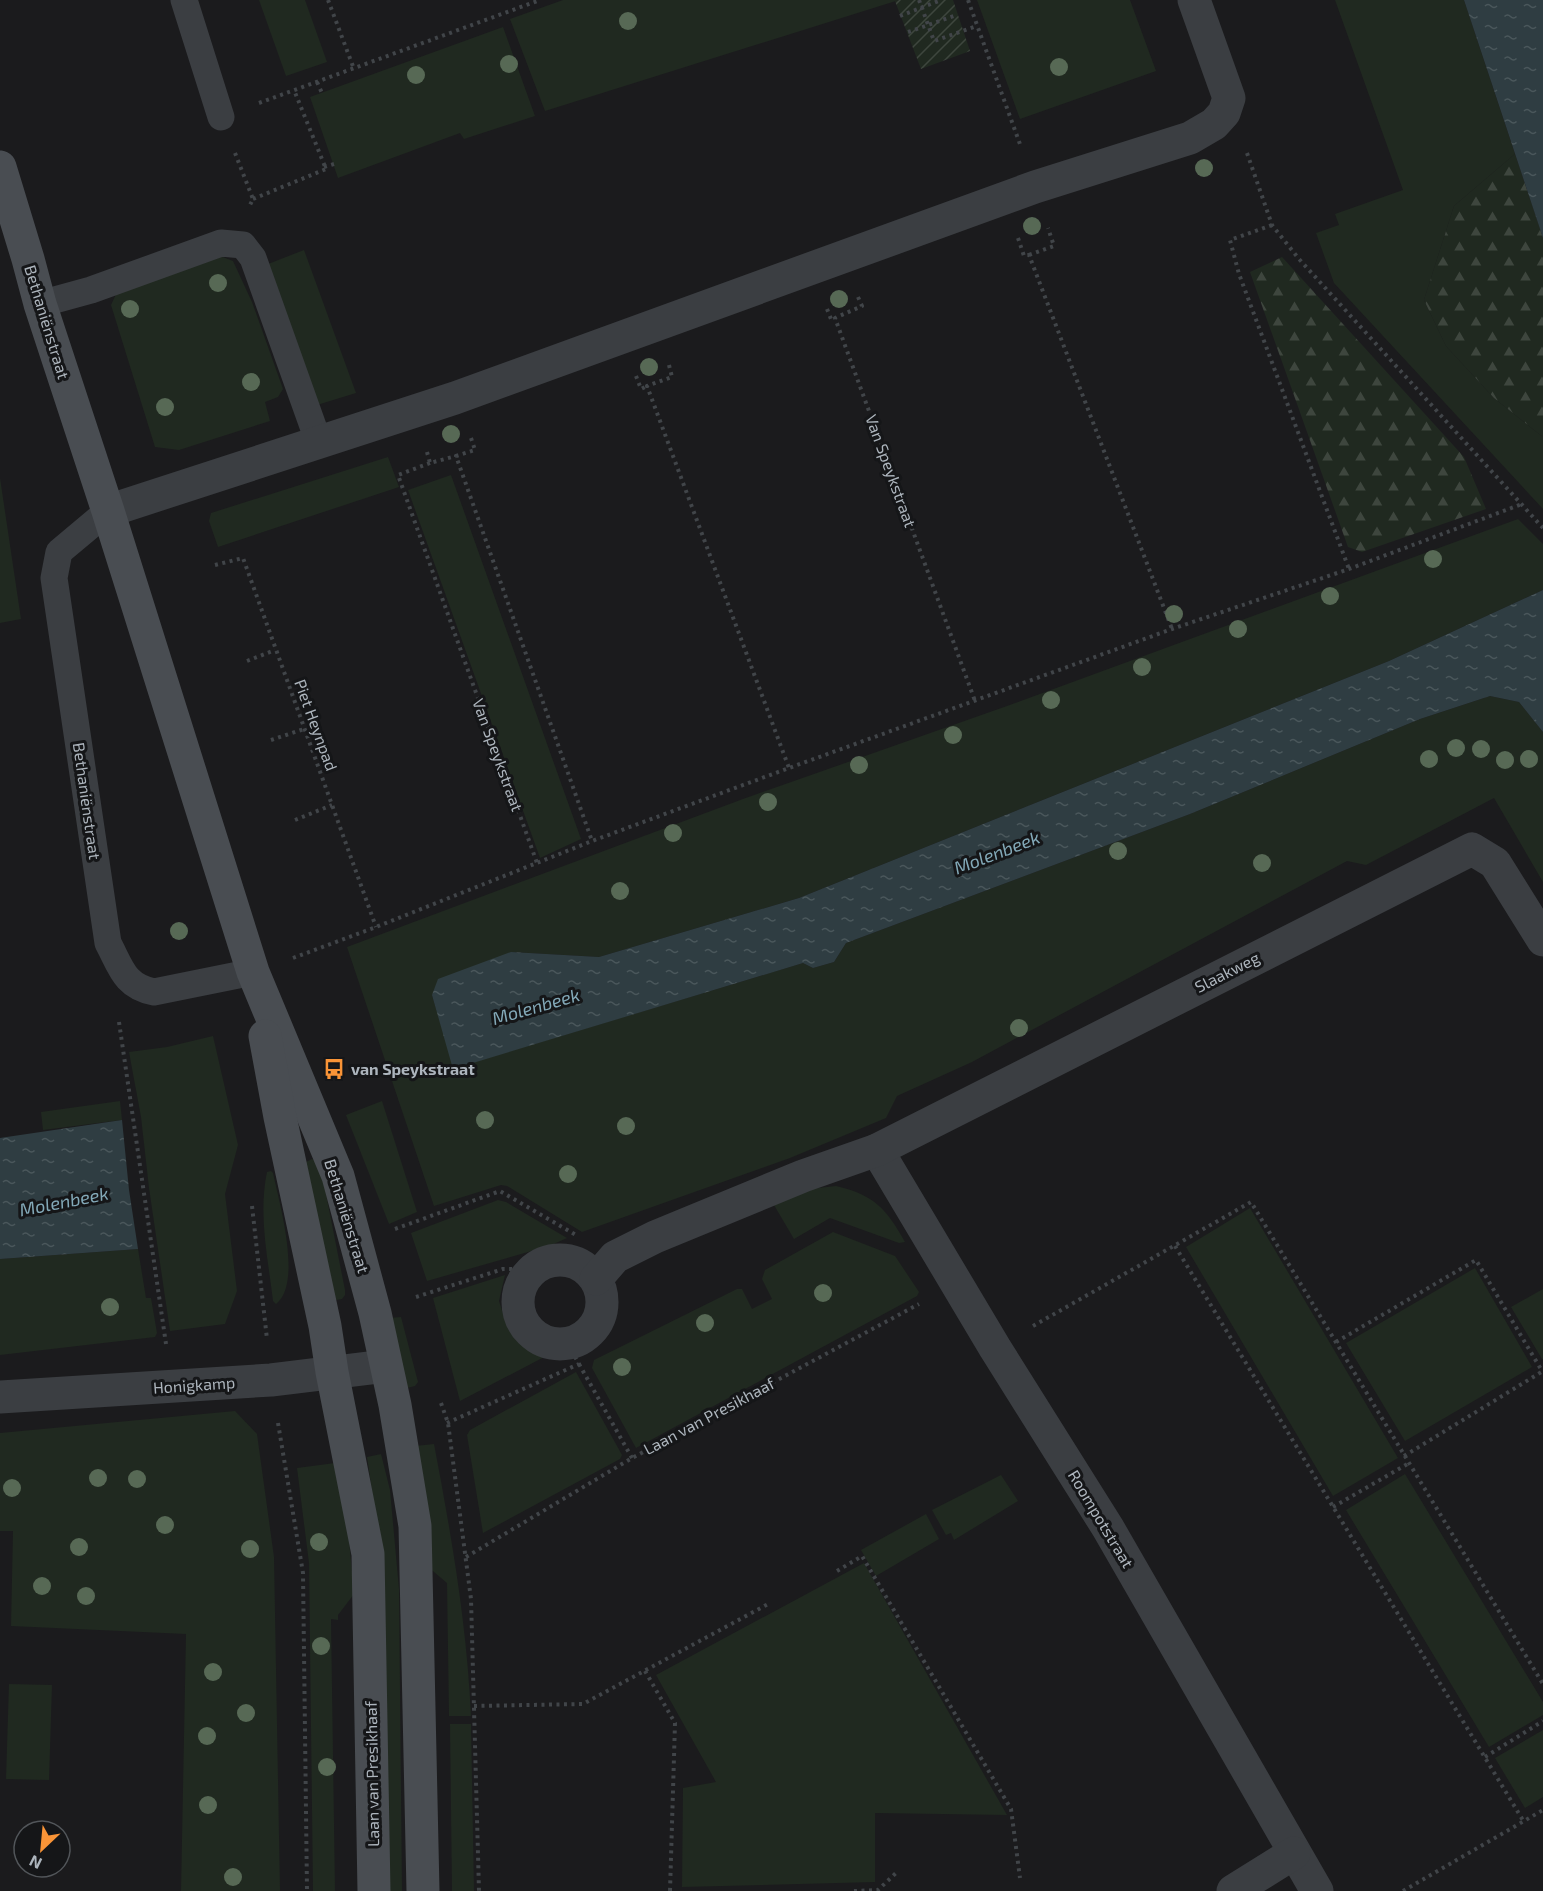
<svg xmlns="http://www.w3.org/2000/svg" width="1543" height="1891" font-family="'Exo 2',sans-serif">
	<defs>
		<pattern id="forest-firs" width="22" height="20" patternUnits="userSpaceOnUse" patternTransform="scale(1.5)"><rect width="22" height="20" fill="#202920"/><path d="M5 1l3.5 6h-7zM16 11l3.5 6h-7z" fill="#3e463e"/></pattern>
		<pattern id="garden-furrows" width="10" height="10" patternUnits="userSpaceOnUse" patternTransform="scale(1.5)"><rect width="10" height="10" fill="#202920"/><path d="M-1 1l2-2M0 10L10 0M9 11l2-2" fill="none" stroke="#3e463e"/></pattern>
		<pattern id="water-ripples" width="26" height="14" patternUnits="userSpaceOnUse" patternTransform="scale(1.5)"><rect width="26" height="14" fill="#2f3d42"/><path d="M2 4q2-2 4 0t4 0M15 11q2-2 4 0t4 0" fill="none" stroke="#4a575b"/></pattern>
	</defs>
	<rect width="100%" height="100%" fill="#1b1b1d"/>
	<!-- green -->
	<g fill="#202920">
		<polygon points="259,0 305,0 327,62 286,76"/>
		<polygon points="563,0 899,0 545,111 510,19"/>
		<polygon points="977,0 1130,0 1156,71 1020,119"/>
		<polygon points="1335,0 1464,0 1515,154 1454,206 1424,300 1446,346 1494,398 1543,437 1543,509 1334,283 1316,233 1339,225 1335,214 1403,190"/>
		<polygon points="503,27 535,116 464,139 460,133 338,178 310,97"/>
		<polygon points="304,250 356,393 317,405 263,266"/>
		<polygon points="220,256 233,261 252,302 283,389 278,397 265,402 270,421 179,450 155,447 111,305 117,292"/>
		<polygon points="388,457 399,487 218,547 209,521 211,513"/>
		<polygon points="451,475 581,839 540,858 408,490"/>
		<polygon points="0,478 21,619 0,623"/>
		<polygon points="1518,519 1543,544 1543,590 1389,661 799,898 599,957 511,952 432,995 454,1068 803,963 813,968 834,962 846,943 1190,814 1420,719 1490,696 1519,702 1543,732 1543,882 1494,798 1366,865 1347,861 972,1062 897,1096 886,1118 790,1158 582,1232 507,1186 501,1185 434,1206 347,947 743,799 1007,706"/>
		<polygon points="213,1036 238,1145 225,1194 237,1291 225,1324 170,1331 149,1188 141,1117 129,1052 167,1047"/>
		<polygon points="120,1101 122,1120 43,1130 41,1112"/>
		<polygon points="382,1101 417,1212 389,1224 346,1115"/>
		<polygon points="312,1159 320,1164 345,1290 345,1295 342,1299 336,1300 331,1297 306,1162"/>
		<path d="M271,1171l2,2c6,29 30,110 3,131l-3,-3c-5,-43 -15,-86 -6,-129z"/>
		<path d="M836,1186c38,9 50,22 69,56l-6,1 -69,-25 -36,21 -20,-34 35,-16z"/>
		<polygon points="498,1200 506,1202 567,1238 549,1246 427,1281 411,1233"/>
		<polygon points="1250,1208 1398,1458 1333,1496 1186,1247"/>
		<polygon points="833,1232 895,1256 919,1292 917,1296 636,1448 592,1368 594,1360 737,1289 742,1289 752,1309 772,1299 762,1279 765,1270"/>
		<polygon points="138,1249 146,1298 151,1298 157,1333 155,1337 0,1355 0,1259"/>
		<polygon points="1475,1268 1532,1367 1405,1441 1346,1343"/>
		<polygon points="505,1275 499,1301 507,1326 519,1342 546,1356 460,1401 433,1298"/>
		<polygon points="1543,1289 1543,1359 1542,1359 1511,1307"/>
		<polygon points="401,1317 418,1382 415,1386 407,1388 390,1318"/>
		<polygon points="576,1372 622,1455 620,1459 483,1533 467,1435 470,1430"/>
		<polygon points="235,1411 257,1434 274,1557 280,1891 181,1891 186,1634 11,1626 13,1531 0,1531 0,1433"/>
		<path d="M434,1444c17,89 33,181 37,272h-22l-2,-133 -20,-17 -12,-120z"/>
		<polygon points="381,1454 390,1490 399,1589 402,1891 386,1891 382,1559 367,1457"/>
		<polygon points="335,1463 348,1529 354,1594 338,1615 338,1620 331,1619 335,1891 313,1891 309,1563 297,1468"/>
		<polygon points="1405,1474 1543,1702 1543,1715 1489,1747 1346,1510"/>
		<polygon points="1001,1475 1018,1501 954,1540 951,1533 946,1535 932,1510"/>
		<polygon points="926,1514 939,1539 876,1576 861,1550"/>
		<polygon points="864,1563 1007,1815 875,1813 875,1882 682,1887 683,1788 716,1782 656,1675"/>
		<polygon points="9,1684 52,1685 49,1780 6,1779"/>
		<polygon points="450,1724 471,1724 474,1891 452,1891"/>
		<polygon points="1543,1730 1543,1797 1525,1808 1495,1758"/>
	</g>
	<!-- forest -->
	<g fill="url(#forest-firs)">
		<polygon points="1515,154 1543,238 1543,437 1494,398 1446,346 1424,300 1454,206"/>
		<polygon points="1282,257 1464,457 1486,509 1362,552 1348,547 1250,272"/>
	</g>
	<!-- garden -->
	<polygon fill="url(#garden-furrows)" points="899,0 953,0 970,51 921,69 895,1"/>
	<!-- water -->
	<g fill="url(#water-ripples)">
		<polygon points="1464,0 1543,0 1543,238"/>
		<polygon points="1543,590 1543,732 1519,702 1490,696 1420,719 1190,814 846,943 834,962 813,968 803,963 453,1069 432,995 438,979 511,952 599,957 799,898 1389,661"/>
		<polygon points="122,1120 129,1190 138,1249 0,1259 0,1138"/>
	</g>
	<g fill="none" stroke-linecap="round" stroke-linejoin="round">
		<!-- path -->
		<g stroke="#414549" stroke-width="4" stroke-dasharray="3 4.5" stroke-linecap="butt">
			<polyline points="328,0 354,69"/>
			<polyline points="919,0 934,41 977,26"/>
			<polyline points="968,0 1021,147"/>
			<polyline points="900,16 941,0"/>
			<polyline points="908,32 954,16"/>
			<polyline points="317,82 322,93"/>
			<polyline points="259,103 540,0"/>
			<polyline points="235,153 253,199 249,207"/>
			<polyline points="1247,153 1272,225 1299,259 1543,528"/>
			<polyline points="324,167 334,164"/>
			<polyline points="253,199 326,169 294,90"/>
			<polyline points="1272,225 1230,240 1239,274 1349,569"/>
			<polyline points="1018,238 1024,256 1029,255 1172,629"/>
			<polyline points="1029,255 1054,246 1048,228"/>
			<polyline points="858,297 862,306 835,318 975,701"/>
			<polyline points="827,309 831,319 835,318"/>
			<polyline points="669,365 672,377 647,386 789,768"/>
			<polyline points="636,376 641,389 647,386"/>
			<polyline points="471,438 475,450 456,456 592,841"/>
			<polyline points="427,452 430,463 456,456"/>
			<polyline points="430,463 398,475 537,863"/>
			<polyline points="215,565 243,558 376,927"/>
			<polyline points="247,661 275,650"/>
			<polyline points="271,740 304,729"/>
			<polyline points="295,820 332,805"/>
			<polyline points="293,958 376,927 592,841 789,768 1172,629 1349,569 1522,504"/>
			<polyline points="119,1022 166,1344"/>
			<polyline points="252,1206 267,1339"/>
			<polyline points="395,1229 500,1191 576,1235"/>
			<polyline points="1175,1246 1524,1822"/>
			<polyline points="416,1297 503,1269 533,1269"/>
			<polyline points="1033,1326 1251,1202 1543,1684"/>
			<polyline points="1336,1342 1476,1260 1542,1371"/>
			<polyline points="579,1364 632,1458"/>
			<polyline points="441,1403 448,1423 471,1599 479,1891"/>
			<polyline points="278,1423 303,1573 307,1891"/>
			<polyline points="447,1423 579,1364 568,1344"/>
			<polyline points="1404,1456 1543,1371"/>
			<polyline points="1333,1507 1409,1463"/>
			<polyline points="466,1557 632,1458 919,1304"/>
			<polyline points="837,1571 862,1556 1011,1809 1020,1878"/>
			<polyline points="645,1671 675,1723 670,1891"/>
			<polyline points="474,1706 583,1704 770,1603"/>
			<polyline points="1485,1757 1543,1721"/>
			<polyline points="854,1891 878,1890 896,1873"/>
			<polyline points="1403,1891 1543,1810"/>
		</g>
		<!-- lane -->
		<g stroke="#3b3e42" stroke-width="27">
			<polyline points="184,0 221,117"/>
			<polyline points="40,304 91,290 221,243 243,245 253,258 319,443"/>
			<path d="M108,511l-49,41 -5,26 54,365c13,24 16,43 46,49l99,-20"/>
		</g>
		<!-- street -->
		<g stroke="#3b3e42" stroke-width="33">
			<polyline points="108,511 455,398 1035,187 1190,138 1214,124 1224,113 1229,98 1194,0"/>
			<polyline points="877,1150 995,1348 1108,1528 1317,1891"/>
			<circle cx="560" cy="1302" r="42"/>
			<polyline points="596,1279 615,1257 655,1237 803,1176 877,1150 1472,849 1495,863 1543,940"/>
			<polyline points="0,1397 271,1380 386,1366"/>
			<polyline points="1233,1891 1294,1853"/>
		</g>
		<!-- secondary -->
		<g stroke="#494d52" stroke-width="33">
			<polyline points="0,167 28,259 40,304 108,511 253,972 338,1176 375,1313 395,1405 415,1526 423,1891"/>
			<polyline points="265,1036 280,1117 325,1326 332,1372 368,1554 374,1891"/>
		</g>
	</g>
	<!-- trees -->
	<g fill="#576955">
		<circle cx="628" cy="21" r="9"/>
		<circle cx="509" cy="64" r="9"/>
		<circle cx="1059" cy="67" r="9"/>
		<circle cx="416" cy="75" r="9"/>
		<circle cx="1204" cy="168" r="9"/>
		<circle cx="1032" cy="226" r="9"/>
		<circle cx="218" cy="283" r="9"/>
		<circle cx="839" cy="299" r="9"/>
		<circle cx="130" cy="309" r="9"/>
		<circle cx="649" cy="367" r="9"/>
		<circle cx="251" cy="382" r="9"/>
		<circle cx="165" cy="407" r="9"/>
		<circle cx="451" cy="434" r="9"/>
		<circle cx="1433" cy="559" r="9"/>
		<circle cx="1330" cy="596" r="9"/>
		<circle cx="1174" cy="614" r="9"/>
		<circle cx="1238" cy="629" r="9"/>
		<circle cx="1142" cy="667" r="9"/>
		<circle cx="1051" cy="700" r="9"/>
		<circle cx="953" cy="735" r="9"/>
		<circle cx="1456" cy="748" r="9"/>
		<circle cx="1481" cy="749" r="9"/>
		<circle cx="1429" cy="759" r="9"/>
		<circle cx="1529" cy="759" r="9"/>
		<circle cx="1505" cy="760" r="9"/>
		<circle cx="859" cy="765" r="9"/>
		<circle cx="768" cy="802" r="9"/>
		<circle cx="673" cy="833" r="9"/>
		<circle cx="1118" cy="851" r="9"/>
		<circle cx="1262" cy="863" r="9"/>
		<circle cx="620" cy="891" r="9"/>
		<circle cx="179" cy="931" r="9"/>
		<circle cx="1019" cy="1028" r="9"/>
		<circle cx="485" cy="1120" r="9"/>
		<circle cx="626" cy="1126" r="9"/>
		<circle cx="568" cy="1174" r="9"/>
		<circle cx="823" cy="1293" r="9"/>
		<circle cx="110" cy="1307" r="9"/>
		<circle cx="705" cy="1323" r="9"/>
		<circle cx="622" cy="1367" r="9"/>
		<circle cx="98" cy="1478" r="9"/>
		<circle cx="137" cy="1479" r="9"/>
		<circle cx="12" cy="1488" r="9"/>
		<circle cx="165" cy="1525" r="9"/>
		<circle cx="319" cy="1542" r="9"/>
		<circle cx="79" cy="1547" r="9"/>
		<circle cx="250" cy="1549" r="9"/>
		<circle cx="42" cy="1586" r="9"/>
		<circle cx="86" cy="1596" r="9"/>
		<circle cx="321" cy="1646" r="9"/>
		<circle cx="213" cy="1672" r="9"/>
		<circle cx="246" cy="1713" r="9"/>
		<circle cx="207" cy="1736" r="9"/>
		<circle cx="327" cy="1767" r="9"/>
		<circle cx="208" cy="1805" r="9"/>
		<circle cx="233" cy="1877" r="9"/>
	</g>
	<!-- icons -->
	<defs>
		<symbol id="bus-bare" viewBox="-9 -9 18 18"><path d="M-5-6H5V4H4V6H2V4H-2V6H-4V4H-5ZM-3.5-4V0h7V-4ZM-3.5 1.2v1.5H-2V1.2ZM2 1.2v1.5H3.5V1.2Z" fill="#f99437" stroke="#151618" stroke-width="2.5" paint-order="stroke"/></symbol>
	</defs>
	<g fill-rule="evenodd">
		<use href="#bus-bare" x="319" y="1054" width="30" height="30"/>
	</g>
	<g text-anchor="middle" stroke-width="6" stroke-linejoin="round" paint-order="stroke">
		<!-- street labels -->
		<g font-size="16" fill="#adb5bd" stroke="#151618">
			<text transform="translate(47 322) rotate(73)" y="6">Bethaniënstraat</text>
			<text transform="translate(891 471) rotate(70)" y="6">Van Speykstraat</text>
			<text transform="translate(316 725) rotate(70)" y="6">Piet Heynpad</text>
			<text transform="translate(498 755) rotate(70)" y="6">Van Speykstraat</text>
			<text transform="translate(87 801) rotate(82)" y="6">Bethaniënstraat</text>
			<text transform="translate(1227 972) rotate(-27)" y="6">Slaakweg</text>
			<text transform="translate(347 1216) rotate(73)" y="6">Bethaniënstraat</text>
			<text transform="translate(194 1385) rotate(-4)" y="6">Honigkamp</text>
			<text transform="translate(709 1416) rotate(-28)" y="6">Laan van Presikhaaf</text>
			<text transform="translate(1101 1519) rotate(59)" y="6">Roompotstraat</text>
			<text transform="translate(372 1774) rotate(-91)" y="6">Laan van Presikhaaf</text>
		</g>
		<!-- poi labels -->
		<g font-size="16" font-weight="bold" fill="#adb5bd" stroke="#151618" text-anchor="start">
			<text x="351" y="1075">van Speykstraat</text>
		</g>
		<!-- water labels -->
		<g font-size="18" font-style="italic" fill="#83a9b8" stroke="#151618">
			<text transform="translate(997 853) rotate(-21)" y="6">Molenbeek</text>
			<text transform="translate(536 1007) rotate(-16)" y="6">Molenbeek</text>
			<text transform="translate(64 1202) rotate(-11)" y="6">Molenbeek</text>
		</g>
	</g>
	<!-- north arrow -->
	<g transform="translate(42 1849) rotate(206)"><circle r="28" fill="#151618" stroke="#52565a" stroke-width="1.5"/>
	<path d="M0-4.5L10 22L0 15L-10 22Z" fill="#f99437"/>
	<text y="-9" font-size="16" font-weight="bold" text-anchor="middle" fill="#adb5bd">N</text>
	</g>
</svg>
